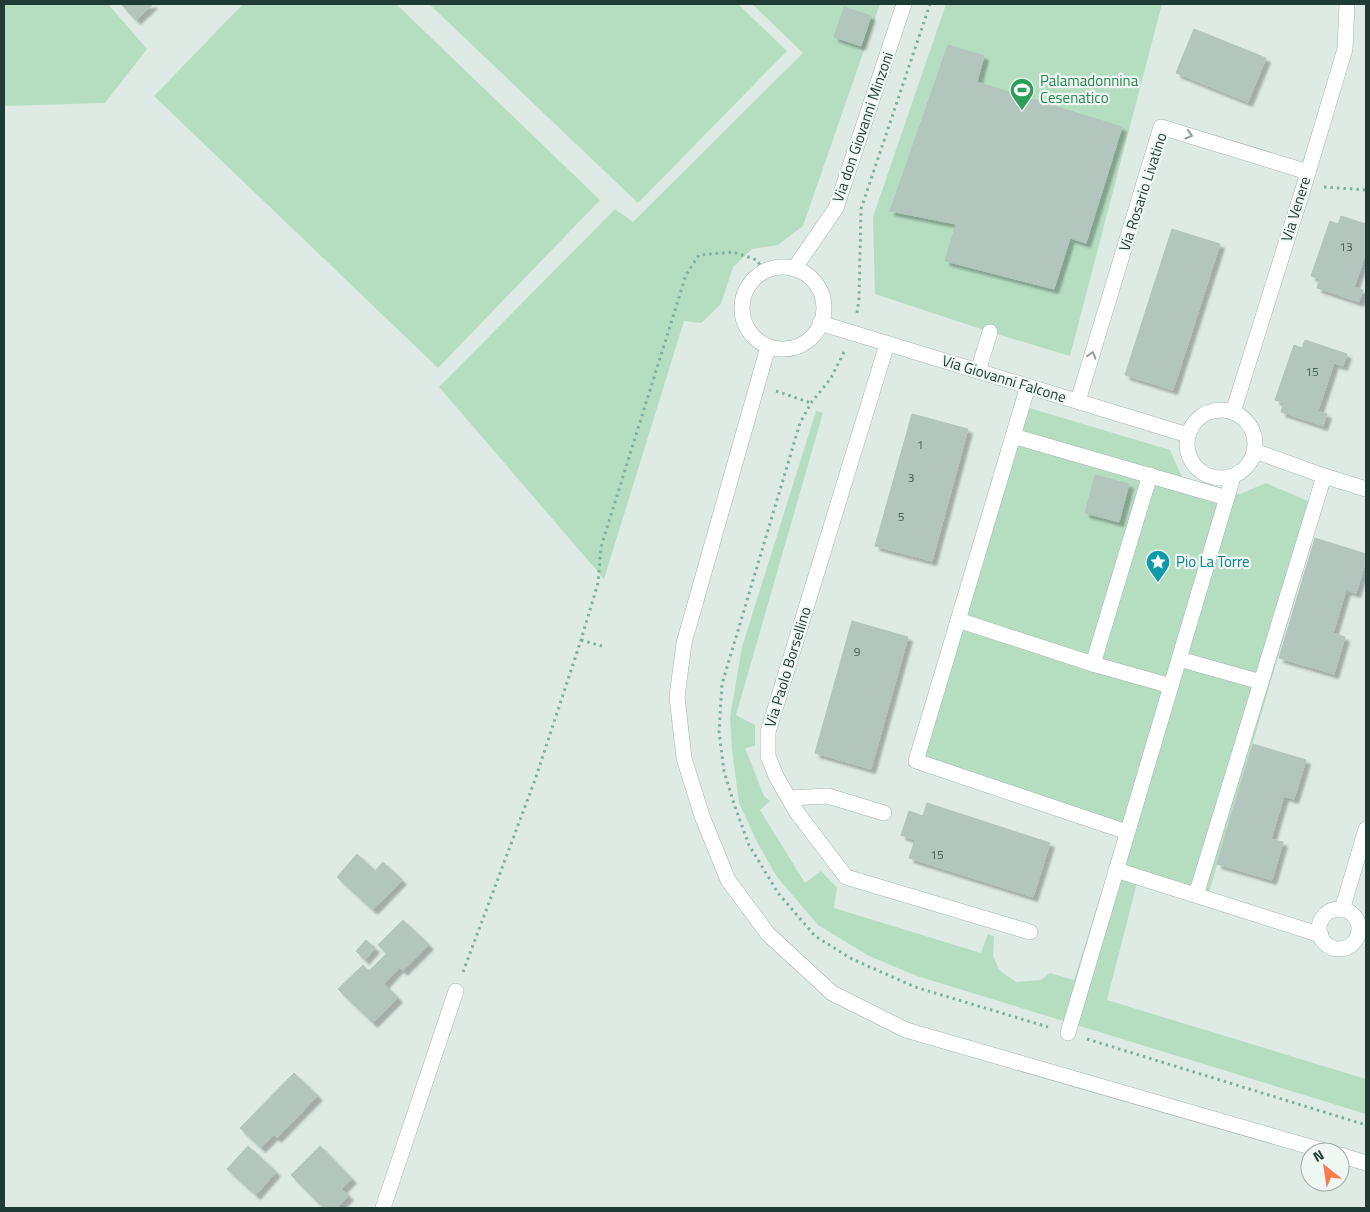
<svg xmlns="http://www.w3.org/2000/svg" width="1370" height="1212" font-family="'Titillium Web',sans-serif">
	<defs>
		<filter id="shadow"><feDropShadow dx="4.5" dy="4.5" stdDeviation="1" flood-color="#0004"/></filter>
	</defs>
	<rect width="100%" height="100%" fill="#deebe5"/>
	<!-- green -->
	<g fill="#b5dec1">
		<polygon points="4,4 108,4 147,49 105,103 4,106"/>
		<polygon points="243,4 396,4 600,200 438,368 154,96"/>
		<polygon points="429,4 738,4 787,51 638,203"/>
		<polygon points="752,4 880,4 803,226 778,245 752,249 733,267 721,304 701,323 684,321 604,579 439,387 615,209 633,222 803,53"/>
		<polygon points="946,4 1162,4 1070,356 990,332 875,294 873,217"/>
		<polygon points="1016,404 1170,450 1182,477 1210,492 1240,494 1266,483 1322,507 1206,903 1137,883 1107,1000 1366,1079 1366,1114 917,976 869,956 818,925 777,877 758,844 739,803 732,750 730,717 742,647 816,411 823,413 736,715 755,725 755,746 745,748 764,796 770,801 760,810 805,883 821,871 837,888 834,908 981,953 988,934 994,936 993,955 999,970 1016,982 1041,980 1050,973 1074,980 1119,836 908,766"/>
	</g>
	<!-- building -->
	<g fill="#b3c6be" stroke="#b0c5bd" filter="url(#shadow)">
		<polygon points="121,4 153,4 136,20"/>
		<polygon points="844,7 871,16 861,46 834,37"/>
		<polygon points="1194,29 1266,58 1248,102 1176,73"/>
		<polygon points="948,45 984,56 977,82 1122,127 1086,243 1070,238 1054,289 945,261 956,224 890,211"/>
		<polygon points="1341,216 1366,224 1366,252 1354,287 1363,290 1359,302 1317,288 1320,279 1311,276 1330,221 1338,224"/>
		<polygon points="1172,229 1220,244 1173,390 1125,375"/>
		<polygon points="1305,340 1347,354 1343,366 1334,363 1318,411 1327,414 1323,426 1281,412 1284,403 1275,400 1294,345 1302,348"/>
		<polygon points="912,414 968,429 932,561 875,546"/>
		<polygon points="1095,475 1129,484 1119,522 1085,513"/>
		<polygon points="1315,538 1366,554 1366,560 1356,593 1346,590 1333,633 1345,637 1334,674 1279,658"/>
		<polygon points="852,621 908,637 871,769 815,753"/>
		<polygon points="1253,744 1306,760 1294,799 1284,796 1271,839 1283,842 1272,880 1217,864"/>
		<polygon points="927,803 1050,843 1033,897 909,858 915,840 901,835 909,811 923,816"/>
		<polygon points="357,854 375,871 383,862 402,880 373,910 337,877"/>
		<polygon points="403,920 429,945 403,971 378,945"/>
		<polygon points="366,940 375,948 365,960 356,951"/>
		<polygon points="386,954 400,967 384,984 398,998 373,1023 338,989 363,965 369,971"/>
		<polygon points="294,1073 318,1096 304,1110 292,1098 265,1126 274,1135 261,1148 240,1128"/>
		<polygon points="292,1098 304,1110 277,1138 265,1126"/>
		<polygon points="248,1146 276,1172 256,1195 227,1169"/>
		<polygon points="320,1146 352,1179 342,1189 349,1196 337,1208 324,1208 291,1175"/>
	</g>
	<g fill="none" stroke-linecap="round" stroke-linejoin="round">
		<defs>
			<polyline id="service" points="978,371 990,332"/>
			<g id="pedestrian">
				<polyline points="1028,386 916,761 1127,832"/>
				<polyline points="1013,436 1227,498"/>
				<polyline points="958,620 1093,664 1171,686"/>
				<polyline points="1179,659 1261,682"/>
				<polyline points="1093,664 1150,475"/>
				<polyline points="1116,870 1321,935"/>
				<polyline points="1196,895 1324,476"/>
				<polyline points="1068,1033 1233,477"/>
			</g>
			<g id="minor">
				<circle cx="783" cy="308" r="41"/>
				<polyline points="794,269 836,208 904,4"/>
				<polyline points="820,323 1188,435"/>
				<polyline points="887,344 768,732 768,756 776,776 796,811 846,877 1030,932"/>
				<polyline points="768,347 684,643 677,697 684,758 702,816 728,880 768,934 832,993 906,1030 1328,1152"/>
				<polyline points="1078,401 1161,127 1308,172"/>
				<circle cx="1221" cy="444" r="34"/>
				<polyline points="1233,412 1304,186 1345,49 1347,4"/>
				<polyline points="1255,451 1324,476 1366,489"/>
				<polyline points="789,798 828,796 884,813"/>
				<circle cx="1339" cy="929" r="20"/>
				<polyline points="1342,910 1366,829"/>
				<polyline points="1340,1155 1366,1163"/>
				<polyline points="383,1208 456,991"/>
			</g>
		</defs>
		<!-- service casing -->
		<use href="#service" stroke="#a1b3ac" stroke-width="16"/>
		<!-- pedestrian casing -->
		<use href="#pedestrian" stroke="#a1b3ac" stroke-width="16"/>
		<!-- minor casing -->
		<use href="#minor" stroke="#a1b3ac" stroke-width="16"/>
		<!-- path -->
		<g stroke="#7cb1a1" stroke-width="3" stroke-dasharray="2.5 4" stroke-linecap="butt">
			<polyline points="1324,187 1366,190"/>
			<polyline points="857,313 859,299 861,209 930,4"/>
			<polyline points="844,352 831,378 811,403 800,423 722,684 719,732 724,771 734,804 749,845 778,893 815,936 852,959 915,987 1048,1027"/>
			<polyline points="776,391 811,403"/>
			<polyline points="581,640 605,647"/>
			<polyline points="463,972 535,780 581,640 598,583 601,547 686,275 699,255 733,252 757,260 764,272"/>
			<polyline points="1087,1039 1366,1125"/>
		</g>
		<!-- service -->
		<use href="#service" stroke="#fff" stroke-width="15"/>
		<!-- pedestrian -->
		<use href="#pedestrian" stroke="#fff" stroke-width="15"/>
		<!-- minor -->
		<use href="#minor" stroke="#fff" stroke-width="15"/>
	</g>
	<!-- one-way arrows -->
	<defs><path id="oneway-chevron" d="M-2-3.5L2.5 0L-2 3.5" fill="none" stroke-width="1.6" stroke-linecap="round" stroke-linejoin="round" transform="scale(1.25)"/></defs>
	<g stroke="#8f9e9a">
		<use href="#oneway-chevron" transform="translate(1189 135) rotate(17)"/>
		<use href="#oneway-chevron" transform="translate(1092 355) rotate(-73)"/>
	</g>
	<!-- icons -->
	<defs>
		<symbol id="stadium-pin" viewBox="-11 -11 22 30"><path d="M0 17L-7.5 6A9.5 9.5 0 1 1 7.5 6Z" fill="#2e9e5b" stroke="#eff7f3"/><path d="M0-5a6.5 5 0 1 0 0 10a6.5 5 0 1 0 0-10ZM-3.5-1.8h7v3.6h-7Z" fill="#fff"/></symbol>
		<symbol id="sight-pin" viewBox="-11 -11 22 30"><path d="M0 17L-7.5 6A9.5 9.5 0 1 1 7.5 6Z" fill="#0f9aa8" stroke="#eff7f3"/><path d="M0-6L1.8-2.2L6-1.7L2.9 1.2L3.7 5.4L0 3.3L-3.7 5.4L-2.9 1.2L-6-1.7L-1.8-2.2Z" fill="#fff"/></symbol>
	</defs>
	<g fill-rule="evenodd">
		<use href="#stadium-pin" x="1008" y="76" width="28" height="38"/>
		<use href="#sight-pin" x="1144" y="548" width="28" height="38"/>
	</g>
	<g text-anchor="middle" stroke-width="4.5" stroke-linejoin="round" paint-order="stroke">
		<!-- number labels -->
		<g font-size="12" fill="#445e56">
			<text x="1346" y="251">13</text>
			<text x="1312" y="376">15</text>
			<text x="920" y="449">1</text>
			<text x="911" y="482">3</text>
			<text x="901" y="521">5</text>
			<text x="857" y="656">9</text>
			<text x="937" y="859">15</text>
		</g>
		<!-- leisure labels -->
		<g font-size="15" fill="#27864d" stroke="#eff7f3" text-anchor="start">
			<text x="1040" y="86">Palamadonnina<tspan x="1040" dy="17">Cesenatico</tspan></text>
		</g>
		<!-- street labels -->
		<g font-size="15" fill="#1f3c34" stroke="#eff7f3">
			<text transform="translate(863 127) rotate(-71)" y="5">Via don Giovanni Minzoni</text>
			<text transform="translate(1143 192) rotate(-72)" y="5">Via Rosario Livatino</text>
			<text transform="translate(1296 209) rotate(-73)" y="5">Via Venere</text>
			<text transform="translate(1004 379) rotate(17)" y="5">Via Giovanni Falcone</text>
			<text transform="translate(788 667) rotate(-73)" y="5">Via Paolo Borsellino</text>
		</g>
		<!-- culture labels -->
		<g font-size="15" fill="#0d838f" stroke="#eff7f3" text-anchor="start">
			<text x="1176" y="567">Pio La Torre</text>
		</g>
	</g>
	<!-- border -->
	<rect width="1370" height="1212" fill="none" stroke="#1f3c34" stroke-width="10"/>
	<!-- north arrow -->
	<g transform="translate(1325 1167) rotate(330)"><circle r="24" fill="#eff7f3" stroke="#9caca7"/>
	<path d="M0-4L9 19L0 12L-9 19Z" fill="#fb7b4c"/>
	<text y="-8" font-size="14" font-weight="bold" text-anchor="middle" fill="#1f3c34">N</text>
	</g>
</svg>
